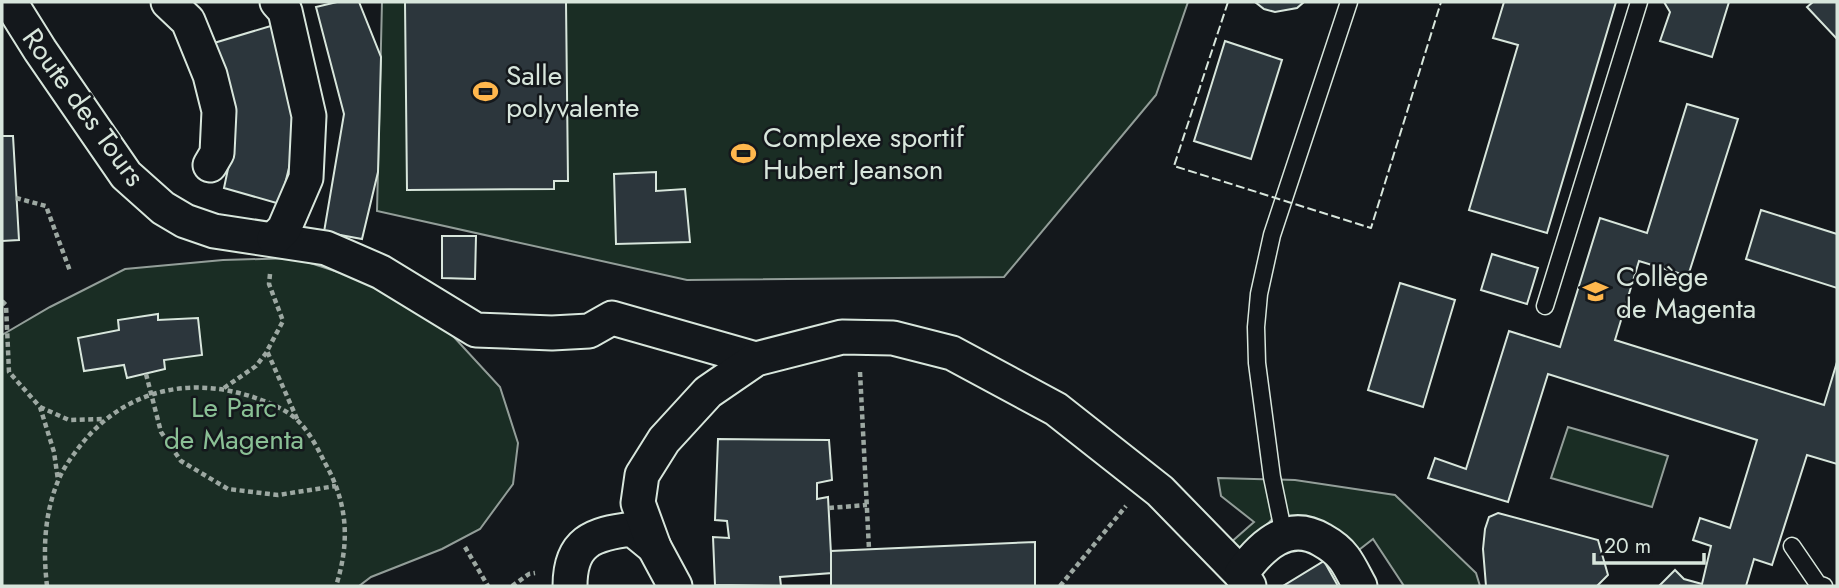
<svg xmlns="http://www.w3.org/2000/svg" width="1839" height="588" font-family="Jost,sans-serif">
	<rect width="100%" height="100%" fill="#14181c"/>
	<!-- green -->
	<g fill="#1a2d24" stroke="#939e99" stroke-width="2">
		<polygon points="382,2 1188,2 1156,95 1004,277 687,280 377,211"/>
		<polygon points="295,258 381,286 453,336 500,387 518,443 513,484 480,529 442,549 371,577 359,586 2,586 2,335 50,307 125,269 223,260"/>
		<polygon points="1568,427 1668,456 1652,507 1551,478"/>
		<polygon points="1218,478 1295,480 1395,495 1476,573 1480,586 1404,586 1373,539 1355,553 1314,519 1272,519 1241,555 1229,544 1254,522 1221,496"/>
	</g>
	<!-- building -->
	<g fill="#2c363c" stroke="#d8e6dc" stroke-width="2">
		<polygon points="337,2 359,2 381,57 378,172 362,239 324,232 344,114 316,7"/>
		<polygon points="405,2 566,2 568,181 554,181 554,189 407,190"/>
		<polygon points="1255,2 1304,2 1297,8 1275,12 1264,9"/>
		<polygon points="1504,2 1616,2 1547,233 1469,210 1518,45 1493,38"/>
		<polygon points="1664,2 1729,2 1712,57 1660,41 1670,12"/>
		<polygon points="1813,2 1837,2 1837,39 1807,7"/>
		<polygon points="274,25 294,106 291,160 280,204 224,188 234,140 233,107 214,43"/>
		<polygon points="1225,41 1282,60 1251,159 1194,141"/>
		<polygon points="1687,104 1738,119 1688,276 1639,261 1615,340 1824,405 1837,362 1837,464 1807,455 1772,565 1754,559 1746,586 1659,586 1675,570 1684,579 1702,584 1711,546 1693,540 1700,518 1730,528 1757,440 1548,374 1508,502 1428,478 1435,458 1466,469 1509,331 1560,347 1600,218 1647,233"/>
		<polygon points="2,136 13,136 19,240 2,241"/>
		<polygon points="656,172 656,191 685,189 690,242 616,244 614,174"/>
		<polygon points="1761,210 1837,234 1837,288 1746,259"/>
		<polygon points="442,236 476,236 475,279 442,278"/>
		<polygon points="1492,254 1538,268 1527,304 1481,290"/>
		<polygon points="1400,283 1455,300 1423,407 1368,390"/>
		<polygon points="158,314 158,320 198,318 202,355 164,360 165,369 127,378 124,365 84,371 78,338 119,330 118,320"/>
		<polygon points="718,439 829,440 832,480 817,483 817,499 828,497 832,573 780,577 781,586 715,585 713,537 729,538 727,521 715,520"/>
		<polygon points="1498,513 1598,540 1608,575 1597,586 1486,586 1483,549 1485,529 1489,517"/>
		<polygon points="1035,542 1035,586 831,586 831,551"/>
		<polygon points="1324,561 1338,586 1283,586"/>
	</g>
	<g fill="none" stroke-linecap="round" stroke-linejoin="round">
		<defs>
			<g id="service">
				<polyline points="1545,306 1639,2"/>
				<polyline points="1284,535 1272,477 1257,363 1256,327 1259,294 1272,235 1349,2"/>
				<polyline points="1792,546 1818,584 1824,586"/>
			</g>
			<g id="minor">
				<polyline points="10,2 40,50 126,175 163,208 185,221 214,231 326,248 381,272 476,330 552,333 589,331 612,318 756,359"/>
				<polyline points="168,2 188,21 210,75 219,111 217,153 210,165"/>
				<polyline points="274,239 284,229 306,178 309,116 285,11 277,2"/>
				<path d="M570,586c0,-44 22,-52 62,-57l22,18"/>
				<polyline points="675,586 654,547 638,503 642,475 664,440 708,392 756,359 842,337 893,338 952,353 1056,409 1160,491 1241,574"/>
				<path d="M1249,586l-8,-12c20,-28 47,-54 81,-34 9,5 16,10 22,18 6,8 11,19 16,28"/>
			</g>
		</defs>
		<!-- service casing -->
		<use href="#service" stroke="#d8e6dc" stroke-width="19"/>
		<!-- minor casing -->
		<use href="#minor" stroke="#d8e6dc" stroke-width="37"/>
		<!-- path -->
		<g stroke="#9da8a2" stroke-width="4.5" stroke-dasharray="5 3.5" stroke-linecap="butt">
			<polyline points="16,198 46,206 70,271"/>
			<polyline points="270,274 269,284 283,321 267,351 298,421"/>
			<polyline points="2,301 6,305 9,372 40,407 54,452 58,480"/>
			<polyline points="860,372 869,549"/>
			<polyline points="146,374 161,432 181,461 228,489 278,495 336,486"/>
			<polyline points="224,388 256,366 267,352"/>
			<polyline points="40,407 69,420 104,419"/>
			<polyline points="829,508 867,505"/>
			<polyline points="465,547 488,586"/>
			<path d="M47,586c-4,-35 -3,-71 11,-105 4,-10 10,-19 16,-27 43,-61 109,-80 179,-57 15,5 35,13 46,25 11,11 19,27 26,41 23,41 25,79 11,123"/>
			<polyline points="512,586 529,574 535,573"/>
			<polyline points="1060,586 1126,506"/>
		</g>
		<!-- service -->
		<use href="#service" stroke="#14181c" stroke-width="16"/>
		<!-- minor -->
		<use href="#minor" stroke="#14181c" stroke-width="33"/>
		<!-- fence -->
		<polyline stroke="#d8e6dc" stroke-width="2" stroke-dasharray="9 3.5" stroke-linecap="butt" points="1228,2 1174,166 1371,228 1441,2"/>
	</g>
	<!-- icons -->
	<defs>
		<symbol id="stadium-bare" viewBox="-9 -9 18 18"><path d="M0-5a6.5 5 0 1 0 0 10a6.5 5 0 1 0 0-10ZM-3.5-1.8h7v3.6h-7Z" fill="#ffb74d" stroke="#14181c" stroke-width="2.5" paint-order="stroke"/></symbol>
		<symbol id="school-bare" viewBox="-9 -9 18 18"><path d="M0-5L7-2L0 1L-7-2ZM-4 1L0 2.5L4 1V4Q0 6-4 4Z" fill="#ffb74d" stroke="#14181c" stroke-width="2.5" paint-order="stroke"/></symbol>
	</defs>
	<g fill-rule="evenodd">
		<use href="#stadium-bare" x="468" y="74" width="35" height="35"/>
		<use href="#stadium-bare" x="726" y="136" width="35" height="35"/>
		<use href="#school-bare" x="1578" y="274" width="35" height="35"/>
	</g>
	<g text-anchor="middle" stroke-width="5" stroke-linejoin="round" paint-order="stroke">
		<!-- poi labels -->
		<g font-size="28" fill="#d8e6dc" stroke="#14181c" text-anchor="start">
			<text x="506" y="85">Salle<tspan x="506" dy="32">polyvalente</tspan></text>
			<text x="763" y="147">Complexe sportif<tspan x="763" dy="32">Hubert Jeanson</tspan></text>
			<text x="1616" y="286">Collège<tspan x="1616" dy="32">de Magenta</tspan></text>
		</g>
		<!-- street labels -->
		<g font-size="28" fill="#d8e6dc" stroke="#14181c">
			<text transform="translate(84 107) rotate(54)" y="10">Route des Tours</text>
		</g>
		<!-- park labels -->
		<g font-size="28" fill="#8ac095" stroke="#14181c">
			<text x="234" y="417">Le Parc<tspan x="234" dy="32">de Magenta</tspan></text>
		</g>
	</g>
	<!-- border -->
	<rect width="1839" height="588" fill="none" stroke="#d8e6dc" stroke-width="7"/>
	<!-- scale -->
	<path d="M1594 553v10h110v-10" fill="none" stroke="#d8e6dc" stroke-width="3.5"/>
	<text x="1604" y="553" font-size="21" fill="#d8e6dc" stroke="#14181c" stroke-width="5" paint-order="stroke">20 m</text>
</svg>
